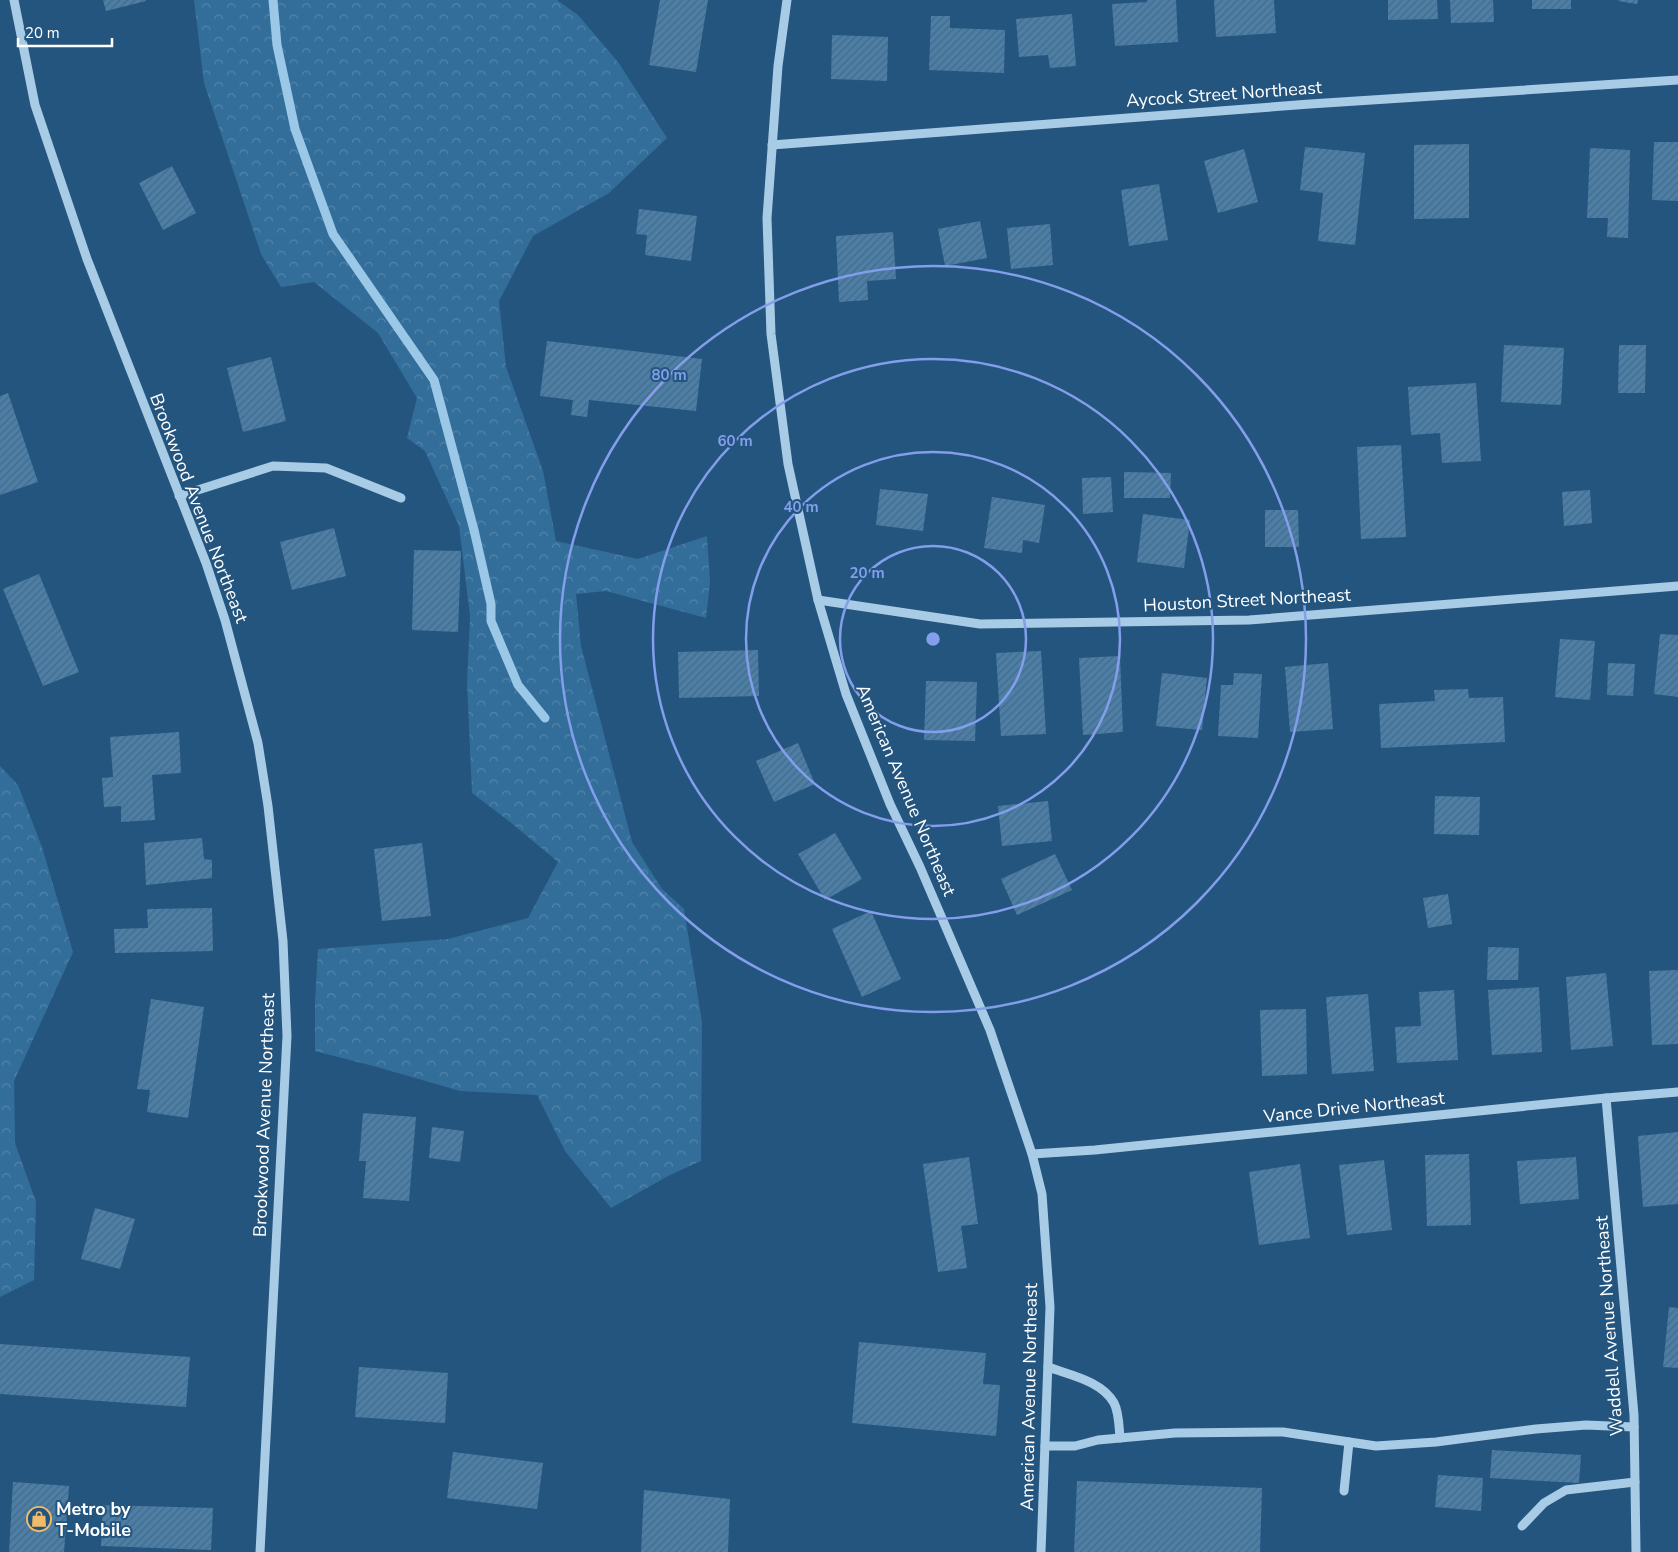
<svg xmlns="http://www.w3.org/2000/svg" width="1678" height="1552" font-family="'Nunito Sans',sans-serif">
	<defs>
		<pattern id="forest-crowns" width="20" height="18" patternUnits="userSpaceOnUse" patternTransform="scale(1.25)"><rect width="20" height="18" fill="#336e9a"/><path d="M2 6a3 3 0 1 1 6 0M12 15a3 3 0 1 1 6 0" fill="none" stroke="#5284a9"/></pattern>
		<pattern id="building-hatch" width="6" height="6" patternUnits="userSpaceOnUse" patternTransform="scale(1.25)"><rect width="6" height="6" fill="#4b7fa8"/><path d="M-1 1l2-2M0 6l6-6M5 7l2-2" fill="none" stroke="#4b687f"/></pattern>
	</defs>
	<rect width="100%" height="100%" fill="#23557f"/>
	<!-- forest -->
	<g fill="url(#forest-crowns)">
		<polygon points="194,0 557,0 578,15 618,62 667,138 609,193 533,236 499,301 506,367 543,471 556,541 638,559 707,536 710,582 706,618 606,591 576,594 581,646 632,842 662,889 684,909 702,1022 701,1161 670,1175 611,1208 565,1151 537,1095 460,1091 377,1067 315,1051 315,1002 318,949 448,939 528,918 558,862 510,822 472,793 467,683 470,616 459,526 425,451 407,438 417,398 378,333 314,282 281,287 261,254 204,83"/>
		<polygon points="0,766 18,785 42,847 73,952 14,1081 15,1143 36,1202 34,1280 0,1297"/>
	</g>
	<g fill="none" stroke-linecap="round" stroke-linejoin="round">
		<!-- stream -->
		<polyline stroke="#9cc8e7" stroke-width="9" points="273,0 277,45 295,129 333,234 434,380 474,530 491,604 491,621 518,685 545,718"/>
	</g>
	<!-- building -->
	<g fill="url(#building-hatch)">
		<polygon points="103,0 145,0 146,1 106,11"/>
		<polygon points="660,0 708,0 696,72 649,65"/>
		<polygon points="1147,0 1176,0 1178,42 1115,46 1112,4 1147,2"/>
		<polygon points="1214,0 1274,0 1276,33 1216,37"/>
		<polygon points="1388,0 1437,0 1438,19 1388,20"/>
		<polygon points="1450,0 1493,0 1494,22 1451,23"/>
		<rect x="1532" y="0" width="39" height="9"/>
		<polygon points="1619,0 1638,0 1637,4 1618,1"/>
		<polygon points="1072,14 1076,66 1050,68 1048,55 1019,57 1016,19"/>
		<polygon points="931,16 950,16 950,28 1005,30 1004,73 929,70"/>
		<polygon points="832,35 888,37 887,81 831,79"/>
		<polygon points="1654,142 1678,142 1678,201 1652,200"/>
		<polygon points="1469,144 1469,218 1414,219 1414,145"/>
		<polygon points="1305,147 1365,153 1355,245 1318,241 1323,193 1300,190"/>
		<polygon points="1590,148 1630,150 1628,238 1607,237 1608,218 1587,218"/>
		<polygon points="1244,149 1258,202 1218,213 1204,161"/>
		<polygon points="172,166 196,213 163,230 139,183"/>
		<polygon points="1159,184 1168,240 1129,246 1121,190"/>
		<polygon points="639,209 697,216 691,261 645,255 647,235 636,234"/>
		<polygon points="980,221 987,258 945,266 938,229"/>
		<polygon points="1050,224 1053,265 1011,269 1007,228"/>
		<polygon points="893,232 896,279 867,281 868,300 839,302 836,236"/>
		<polygon points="547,341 702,359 696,411 589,400 587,417 571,415 573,400 540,396"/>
		<polygon points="1504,345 1564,348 1561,405 1501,402"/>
		<polygon points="1619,345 1646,345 1645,393 1618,393"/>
		<polygon points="271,357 286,421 243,432 227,368"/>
		<polygon points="1476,383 1481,461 1442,463 1440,433 1411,435 1408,387"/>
		<polygon points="8,393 38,482 0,495 0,396"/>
		<polygon points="1401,445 1406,537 1361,539 1357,447"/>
		<polygon points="1124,472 1171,473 1170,498 1124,498"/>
		<polygon points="1111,477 1113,512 1083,514 1082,478"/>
		<polygon points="880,489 928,494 923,531 876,525"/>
		<polygon points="1590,490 1592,523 1564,526 1562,492"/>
		<polygon points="992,497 1045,505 1039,543 1023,540 1022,553 984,548"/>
		<polygon points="1265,510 1298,510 1299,547 1265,547"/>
		<polygon points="1143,514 1190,520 1184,568 1137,562"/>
		<polygon points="334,528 346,576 292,590 280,542"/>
		<polygon points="414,550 461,551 458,632 412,630"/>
		<polygon points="39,574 79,672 43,686 3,589"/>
		<polygon points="1660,634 1678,635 1678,697 1654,694"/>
		<polygon points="1560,639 1595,641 1590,700 1555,697"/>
		<polygon points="758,650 759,696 679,698 678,652"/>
		<polygon points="1041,651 1046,734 1001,736 996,653"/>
		<polygon points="1120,656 1123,732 1083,735 1079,658"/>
		<polygon points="1328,663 1333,729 1290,732 1285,667"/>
		<polygon points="1608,663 1635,664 1633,696 1607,695"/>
		<polygon points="1162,673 1207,678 1202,730 1156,726"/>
		<polygon points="1234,673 1262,674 1258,738 1218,736 1221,685 1233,685"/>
		<polygon points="926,681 977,682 975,741 924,740"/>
		<polygon points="1468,689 1469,698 1503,697 1505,742 1381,748 1379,704 1435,701 1434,690"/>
		<polygon points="179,732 181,773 152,775 155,820 121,822 121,806 104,807 102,778 113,777 110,737"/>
		<polygon points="798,743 815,784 774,802 756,761"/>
		<polygon points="1435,796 1480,797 1479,835 1434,834"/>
		<polygon points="1048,801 1052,841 1002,846 998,806"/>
		<polygon points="835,833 862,879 825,900 798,854"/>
		<polygon points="202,838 204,859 212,860 212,878 146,885 144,843"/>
		<polygon points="422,843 431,916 382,921 374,849"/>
		<polygon points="1055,854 1072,890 1017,915 1001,879"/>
		<polygon points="1448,894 1452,924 1428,928 1423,898"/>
		<polygon points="212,908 213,951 115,953 114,929 148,928 147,909"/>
		<polygon points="871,911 901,979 862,997 832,929"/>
		<polygon points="1488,947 1519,948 1518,980 1487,980"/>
		<polygon points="1678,970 1678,1044 1652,1045 1649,971"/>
		<polygon points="1606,973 1613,1046 1571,1050 1566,977"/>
		<polygon points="1539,987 1542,1052 1492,1055 1488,990"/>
		<polygon points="1454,990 1458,1060 1397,1063 1395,1027 1421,1026 1419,992"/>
		<polygon points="1368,994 1374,1071 1332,1074 1326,997"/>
		<polygon points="151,999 204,1007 188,1118 147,1112 150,1090 137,1089"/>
		<polygon points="1306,1009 1307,1074 1262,1076 1260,1010"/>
		<polygon points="363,1113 416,1117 409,1201 363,1198 366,1161 359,1161"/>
		<polygon points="432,1127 464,1131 460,1162 429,1158"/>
		<polygon points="1678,1132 1678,1204 1643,1207 1638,1136"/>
		<polygon points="1469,1154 1471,1225 1427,1226 1425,1155"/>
		<polygon points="969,1157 978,1224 961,1226 967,1268 938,1272 923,1164"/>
		<polygon points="1576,1157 1579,1199 1520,1204 1517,1161"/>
		<polygon points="1384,1160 1392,1230 1347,1235 1339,1165"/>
		<polygon points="1300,1164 1310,1238 1259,1245 1249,1172"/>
		<polygon points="95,1208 135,1219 120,1269 81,1259"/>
		<polygon points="1669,1307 1678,1308 1678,1368 1663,1367"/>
		<polygon points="859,1342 986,1353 983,1384 1000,1385 996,1436 852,1423"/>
		<polygon points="0,1344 190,1357 186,1407 0,1394"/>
		<polygon points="359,1367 448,1373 445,1423 355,1417"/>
		<polygon points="1492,1450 1581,1455 1579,1483 1490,1478"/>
		<polygon points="453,1452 543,1463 537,1509 447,1498"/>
		<polygon points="1438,1475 1483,1478 1481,1511 1435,1507"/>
		<polygon points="1077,1481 1262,1488 1260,1552 1074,1552"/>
		<polygon points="13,1482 69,1486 64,1552 9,1552"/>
		<polygon points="644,1490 730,1499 728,1552 641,1552"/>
		<polygon points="103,1505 213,1508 211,1550 101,1546"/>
	</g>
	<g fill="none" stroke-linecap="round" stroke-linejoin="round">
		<!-- minor -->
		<g stroke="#a8cbe6" stroke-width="9">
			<polyline points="14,0 35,105 87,259 206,563 225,620 258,743 268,806 283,941 287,1036 260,1552"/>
			<polyline points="787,0 778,66 767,218 771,334 788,464 818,600 846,694 890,804 920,867 990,1030 1032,1154 1042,1194 1050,1307 1041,1552"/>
			<polyline points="772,145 1310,104 1678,80"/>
			<polyline points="179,496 273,466 326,468 401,498"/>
			<polyline points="818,600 980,624 1249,620 1678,586"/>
			<polyline points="1606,1098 1634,1415 1636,1552"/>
			<polyline points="1032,1154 1095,1150 1606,1098 1678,1092"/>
			<path d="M1048,1367c22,8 54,14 66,36 5,9 5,24 6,35"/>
			<polyline points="1045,1446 1075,1446 1098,1440 1175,1433 1283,1432 1376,1446 1436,1442 1536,1429 1586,1425 1634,1427"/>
			<polyline points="1344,1491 1349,1442"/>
			<polyline points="1522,1526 1544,1503 1566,1490 1635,1482"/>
		</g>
	</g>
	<!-- distance rings -->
	<g fill="none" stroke="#839eea" stroke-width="2.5">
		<circle cx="933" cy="639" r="93"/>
		<circle cx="933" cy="639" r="187"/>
		<circle cx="933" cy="639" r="280"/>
		<circle cx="933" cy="639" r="373"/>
	</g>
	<!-- icons -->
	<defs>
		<symbol id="shop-ring" viewBox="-11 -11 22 22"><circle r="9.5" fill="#23557f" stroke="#f2bb6a" stroke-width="1.5"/><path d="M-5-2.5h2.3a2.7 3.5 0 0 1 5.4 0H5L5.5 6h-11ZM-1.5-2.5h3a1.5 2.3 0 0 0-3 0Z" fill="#f2bb6a"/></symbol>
	</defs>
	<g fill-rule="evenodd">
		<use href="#shop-ring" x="25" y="1505" width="28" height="28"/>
	</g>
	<g text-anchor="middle" stroke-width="4" stroke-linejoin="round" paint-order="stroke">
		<!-- street labels -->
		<g font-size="18" fill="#fff" stroke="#23557f">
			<text transform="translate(1224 94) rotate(-4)" y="6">Aycock Street Northeast</text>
			<text transform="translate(199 508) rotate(69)" y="6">Brookwood Avenue Northeast</text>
			<text transform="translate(1247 600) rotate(-3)" y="6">Houston Street Northeast</text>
			<text transform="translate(906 790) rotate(67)" y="6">American Avenue Northeast</text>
			<text transform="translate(1354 1107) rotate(-6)" y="6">Vance Drive Northeast</text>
			<text transform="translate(264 1115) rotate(-88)" y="6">Brookwood Avenue Northeast</text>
			<text transform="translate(1609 1326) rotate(-94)" y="6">Waddell Avenue Northeast</text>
			<text transform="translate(1029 1397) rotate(-89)" y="6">American Avenue Northeast</text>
		</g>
		<!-- poi labels -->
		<g font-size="18" font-weight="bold" fill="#fff" stroke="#23557f" text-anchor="start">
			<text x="56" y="1515">Metro by<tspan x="56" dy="21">T-Mobile</tspan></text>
		</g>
	</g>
	<circle cx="933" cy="639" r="8" fill="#839eea" stroke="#23557f" stroke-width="2.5"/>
	<g font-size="15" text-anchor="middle" font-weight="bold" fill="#839eea" stroke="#23557f" stroke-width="4" stroke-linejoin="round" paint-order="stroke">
		<text x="669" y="380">80 m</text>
		<text x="735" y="446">60 m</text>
		<text x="801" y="512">40 m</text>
		<text x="867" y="578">20 m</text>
	</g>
	<!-- scale -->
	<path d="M18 38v8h94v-8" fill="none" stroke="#ffffff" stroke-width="2.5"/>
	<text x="25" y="38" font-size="15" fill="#ffffff" stroke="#23557f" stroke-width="4" paint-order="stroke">20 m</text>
</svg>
